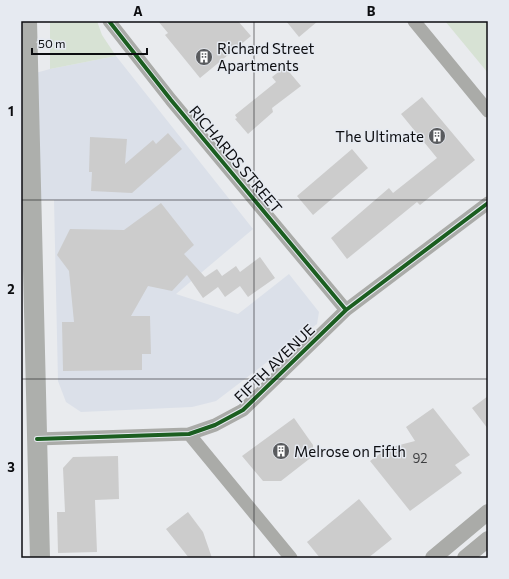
<svg xmlns="http://www.w3.org/2000/svg" width="509" height="579" font-family="Commissioner,sans-serif">
  <style>
    .built { fill: #dbe0e9 }
    .green { fill: #d7e2d4 }
    .building { fill: #ccc }
    .lines { fill: none; stroke-linecap: round; stroke-linejoin: round }
    .minor { stroke: #aaaba8; stroke-width: 13 }
    .tertiary { stroke: #aaaba8; stroke-width: 16 }
    .primary { stroke: #adafac; stroke-width: 20 }
    .cycleway-casing { stroke: #e6eaf1; stroke-width: 6 }
    .cycleway { stroke: #1b5e20; stroke-width: 4 }
    .grid { fill: none; stroke: #0c0d10; stroke-width: 1; stroke-opacity: 0.55 }
    .labels { text-anchor: middle; dominant-baseline: central; stroke-width: 3; stroke-linejoin: round; paint-order: stroke }
    .number-label { font-size: 13px; fill: #3c3d3f }
    .poi-label { font-size: 15px; fill: #0c0d10; stroke: #e6eaf1; text-anchor: start }
    .street-label { font-size: 15px; fill: #0c0d10; stroke: #e6eaf1 }
    .neatline { fill: none; stroke: #0c0d10; stroke-width: 1.5 }
    .grid-label { font-size: 13px; text-anchor: middle; font-weight: bold; fill: #0c0d10 }
  </style>
  <rect width="100%" height="100%" fill="#e9ebee"/>
  <path class="built" d="M116,56L253,229L176,294L238,314L289,274L319,312L317,324L216,401L192,407L81,412L66,402L58,381L54,200H21V77L50,69Z"/>
  <path class="green" d="M50,21H97L102,35L116,56L50,69Z
    M445,21H488V73Z"/>
  <path class="building" d="M158,21H238L251,36L200,78L165,35L168,33Z
    M286,21H318L299,37Z
    M285,67L301,86L272,108L273,112L248,134L235,119L237,118L235,115L276,82L272,77Z
    M422,97L475,160L420,205L417,202L347,259L331,238L389,188L393,193L437,158L401,114Z
    M168,133L182,149L132,193L91,191L92,172H89L90,137L127,139L125,164L153,140L156,144Z
    M352,149L368,168L313,215L297,196Z
    M161,203L194,245L184,254L205,277L217,269L222,276L236,266L240,272L260,257L275,278L248,297L240,286L225,297L218,287L203,298L187,275L172,291L148,286L131,316H150L151,354H142V370L63,371L62,322H74L69,271L57,255L70,229L124,230Z
    M488,396V429L472,408Z
    M433,408L470,455L455,465L462,473L410,511L370,461L388,448L415,441L406,427Z
    M294,418L313,445V456L281,481H263L242,456Z
    M118,456L119,499L95,500L97,552L58,553L57,512H65L63,468L73,457Z
    M359,499L392,539L368,558H320L307,542Z
    M188,512L203,532L212,558H189L166,529Z"/>
  <g class="lines">
    <path class="minor" d="M109,21L171,100L346,310
      M414,21L488,111
      M189,434L291,558
      M37,439L189,434L215,425L243,410L346,310L488,203"/>
    <path class="tertiary" d="M433,558L488,512
      M465,558L488,539"/>
    <path class="primary" d="M27,21L40,558"/>
    <g class="cycleway-casing">
      <path id="cycleway" d="M109,21L171,100L346,310
        M37,439L189,434L215,425L243,410L346,310L488,203"/>
    </g>
    <use href="#cycleway" class="cycleway"/>
  </g>
  <path class="grid" d="M254,21V558M21,200H488M21,379H488"/>
  <defs>
    <g id="building-disc" transform="scale(0.9)"><circle r="9.5" fill="#595b5e" stroke="#e6eaf1"/><path d="M-4-6H4V6H1V3H-1V6H-4ZM-2.5-4.3h1.7v1.8h-1.7ZM.8-4.3h1.7v1.8H.8ZM-2.5-1h1.7V.8h-1.7ZM.8-1h1.7V.8H.8Z" fill="#fff"/></g>
  </defs>
  <g fill-rule="evenodd">
    <use href="#building-disc" x="204" y="57"/>
    <use href="#building-disc" x="437" y="136"/>
    <use href="#building-disc" x="281" y="451"/>
  </g>
  <g class="labels">
    <g class="number-label">
      <text x="420" y="458">92</text>
    </g>
    <g class="poi-label">
      <text x="217" y="48">Richard Street<tspan x="217" dy="17">Apartments</tspan></text>
      <text x="424" y="136" text-anchor="end">The Ultimate</text>
      <text x="294" y="451">Melrose on Fifth</text>
    </g>
    <g class="street-label">
      <text transform="translate(236 159) rotate(50)">RICHARDS STREET</text>
      <text transform="translate(274 363) rotate(-44)">FIFTH AVENUE</text>
    </g>
  </g>
  <rect width="509" height="579" fill="none" stroke="#e6eaf1" stroke-width="44"/>
  <path d="M32 48v6h115v-6" fill="none" stroke="#0c0d10" stroke-width="2"/>
  <text x="38" y="48" font-size="12" fill="#0c0d10" stroke="#e6eaf1" stroke-width="3" paint-order="stroke">50 m</text>
  <rect x="22" y="22" width="465" height="535" class="neatline"/>
  <g class="grid-label">
    <text x="138" y="16">A</text>
    <text x="371" y="16">B</text>
    <text x="11" y="116">1</text>
    <text x="11" y="294">2</text>
    <text x="11" y="472">3</text>
  </g>
</svg>
